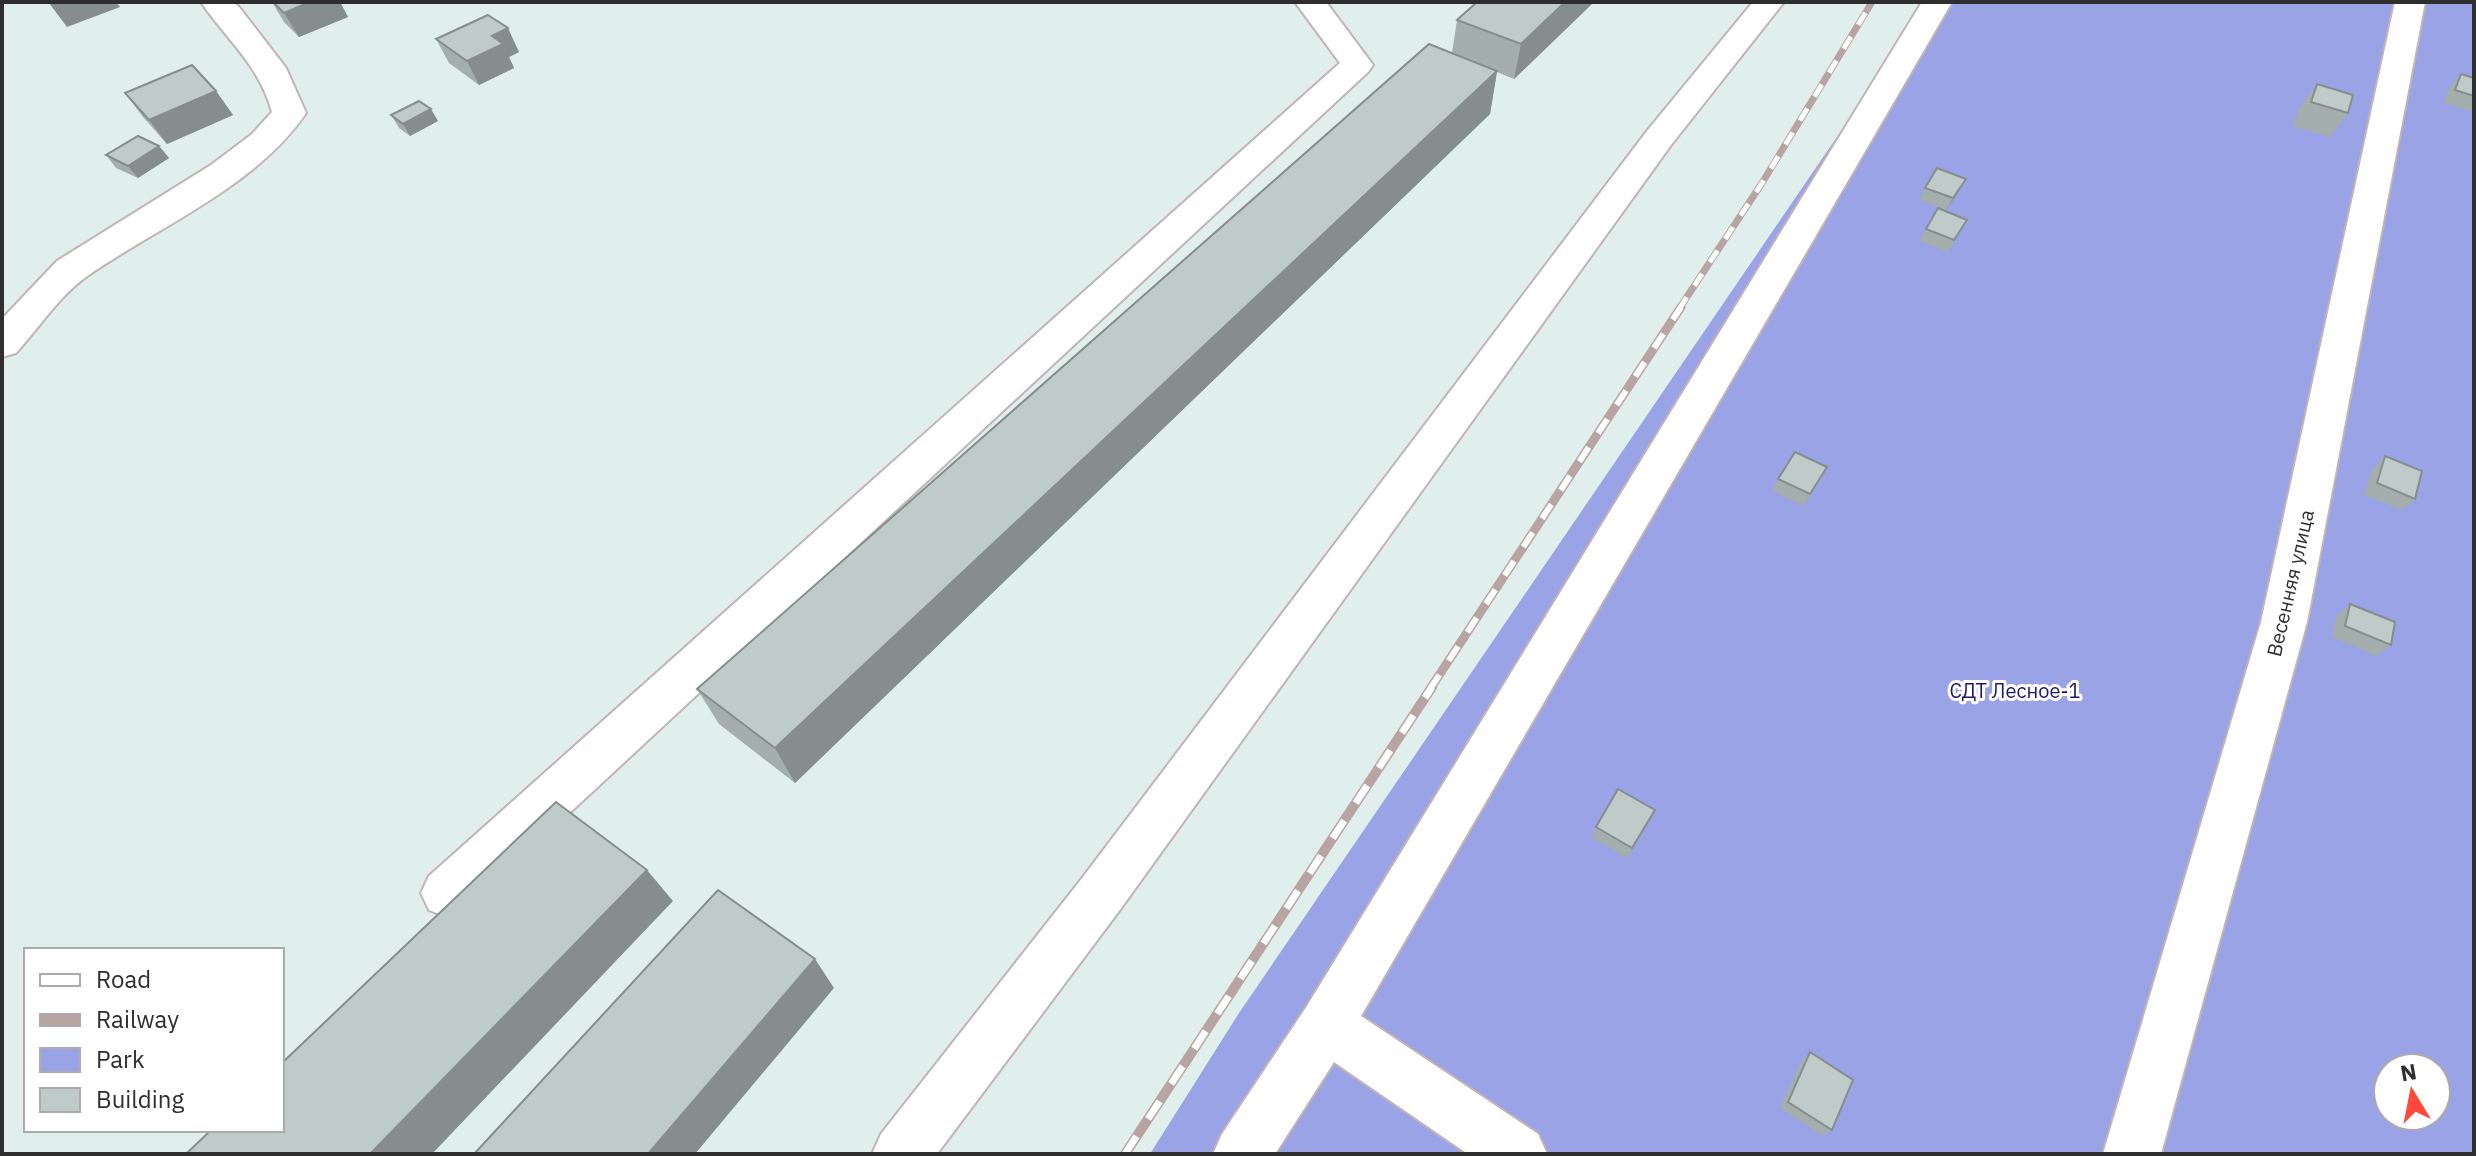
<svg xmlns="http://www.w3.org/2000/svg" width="2476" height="1156" font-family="'IBM Plex Sans',sans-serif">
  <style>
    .green { fill: #9ba3e7; fill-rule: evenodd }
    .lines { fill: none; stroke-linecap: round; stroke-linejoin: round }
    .minor-casing { stroke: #c1b4b4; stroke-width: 4 }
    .minor { fill: #fff; fill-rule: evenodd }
    .rail-far2-casing { stroke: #b8a4a2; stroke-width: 7 }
    .rail-far1-casing { stroke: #b8a4a2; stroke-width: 9 }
    .rail-casing { stroke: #b8a4a2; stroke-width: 10 }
    .rail-far2 { stroke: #fff; stroke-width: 5; stroke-dasharray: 14; stroke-linecap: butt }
    .rail-far1 { stroke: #fff; stroke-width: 6; stroke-dasharray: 17; stroke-linecap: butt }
    .rail { stroke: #fff; stroke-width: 7; stroke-dasharray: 21; stroke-linecap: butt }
    .wall { fill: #a4afad }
    .shaded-wall { fill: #868e8d }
    .building { fill: #bfcbc9; stroke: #868e8d; stroke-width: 2 }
    .labels { text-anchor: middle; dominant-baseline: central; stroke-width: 6; stroke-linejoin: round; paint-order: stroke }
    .street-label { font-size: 20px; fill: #2e2e2e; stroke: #fff }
    .park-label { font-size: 20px; fill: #1c1870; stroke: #fff }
  </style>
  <rect width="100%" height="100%" fill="#e0efec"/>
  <path class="green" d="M1929,2H2474V1154H1150L1239,1013ZM2388,1068H2436V1116H2388Z"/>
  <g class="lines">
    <g class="minor-casing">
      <path id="minor" d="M201,2H233L239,7L286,68L306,113C255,188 158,226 86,277C60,295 38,329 16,353L2,357V319L57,261L211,165L252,134L272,112C259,65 227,40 201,2Z
        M1295,2H1326L1373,65L1368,72L465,910L447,917L429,910L421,893L429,876L1340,63Z
        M1753,2H1784L1671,145L1119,911L937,1154H872L881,1134L1083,877L1647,131Z
        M1922,2H1952L1361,1016L1538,1134L1547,1154H1468L1334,1062L1275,1154H1213L1222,1134L1307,1006Z
        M2395,2H2425L2307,622L2161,1154H2103L2261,622Z"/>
    </g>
    <use href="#minor" class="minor"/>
    <g class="rail-far2-casing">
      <path id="rail-far2" d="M1679,309L1762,183L1872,2"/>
    </g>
    <g class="rail-far1-casing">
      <path id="rail-far1" d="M1430,689L1681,307"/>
    </g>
    <g class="rail-casing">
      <path id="rail" d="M1125,1154L1432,687"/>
    </g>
    <use href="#rail-far2" class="rail-far2"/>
    <use href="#rail-far1" class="rail-far1"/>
    <use href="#rail" class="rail"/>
  </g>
  <path class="wall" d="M272,2H340L348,17L299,37L284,22Z
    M1477,2H1594L1514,79L1497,72L1490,114L795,783L719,724L697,689L1452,53L1457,20Z
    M436,39L519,52L509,57L514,68L479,85L449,63Z
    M2461,74L2474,78V112L2444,103L2450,86Z
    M2317,84L2348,113L2330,137L2293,126L2299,109Z
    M216,91L233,115L167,144L143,117L125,93Z
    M391,115L438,121L410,136L399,128Z
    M159,146L169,158L138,178L116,168L106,155Z
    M1966,179L1946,210L1919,200L1925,188Z
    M1967,220L1948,252L1920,241L1926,229Z
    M2385,456L2415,499L2402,510L2364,495L2373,468Z
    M1821,478L1804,506L1772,491L1778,479Z
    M2350,604L2391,645L2377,656L2332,637L2337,615Z
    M1655,810L1627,858L1591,837L1596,827Z
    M1810,1052L1832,1130L1823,1136L1780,1108L1802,1060Z"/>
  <path class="shaded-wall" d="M52,2H116L120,7L67,27L49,3Z
    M310,2H340L348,17L299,37L284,13Z
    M1565,2H1594L1514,79L1521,44Z
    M508,28L519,52L509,57L514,68L479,85L467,61L492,36Z
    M1497,71L1490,114L795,783L775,748Z
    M216,91L233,115L167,144L149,120Z
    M431,109L438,121L410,136L403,124Z
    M159,146L169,158L138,178L128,166Z
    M1966,179L1959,191L1946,210L1953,198Z
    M647,870L673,901L432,1154H370Z
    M815,959L834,988L695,1154H648Z"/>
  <path class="building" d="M273,2H310L284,13Z
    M1477,2H1565L1521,44L1457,20Z
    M488,15L508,28L492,36L503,44L467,61L436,39Z
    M1429,44L1497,71L775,748L697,689Z
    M192,65L216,91L149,120L125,93Z
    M2461,74L2474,78V96L2455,90Z
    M2317,84L2353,95L2348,113L2311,102Z
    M419,101L431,109L403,124L391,115Z
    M138,136L159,146L128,166L106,155Z
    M1937,168L1966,179L1953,198L1925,188Z
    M1938,208L1967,220L1954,240L1926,229Z
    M1795,452L1827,467L1810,494L1778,479Z
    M2385,456L2422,471L2415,499L2377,483Z
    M2350,604L2395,622L2391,645L2345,626Z
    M1618,789L1655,810L1632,848L1596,827Z
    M556,802L647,870L370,1154H186L211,1130H282V1063Z
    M718,890L815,959L648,1154H474Z
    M1810,1052L1853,1080L1832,1130L1788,1102Z"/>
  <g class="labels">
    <g class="street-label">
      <text transform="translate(2290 583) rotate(-77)">Весенняя улица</text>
    </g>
    <g class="park-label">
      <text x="2015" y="690">СДТ Лесное-1</text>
    </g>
  </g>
  <rect width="2476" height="1156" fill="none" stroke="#2e2e2e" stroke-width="8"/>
  <rect x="24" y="948" width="260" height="184" fill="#ffffff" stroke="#ababab" stroke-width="2"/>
  <rect x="40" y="974" width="40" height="12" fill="#ffffff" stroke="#ababab" stroke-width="2"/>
  <text x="96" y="988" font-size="24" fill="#2e2e2e">Road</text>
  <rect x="40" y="1014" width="40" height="12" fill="#b8a4a2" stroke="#ababab" stroke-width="2"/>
  <text x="96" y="1028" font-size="24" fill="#2e2e2e">Railway</text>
  <rect x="40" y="1048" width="40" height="24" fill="#9ba3e7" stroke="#ababab" stroke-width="2"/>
  <text x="96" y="1068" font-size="24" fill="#2e2e2e">Park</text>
  <rect x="40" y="1088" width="40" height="24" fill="#bfcbc9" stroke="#ababab" stroke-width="2"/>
  <text x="96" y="1108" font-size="24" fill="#2e2e2e">Building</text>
  <g transform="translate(2412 1092) rotate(350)"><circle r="38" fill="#ffffff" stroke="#ababab" stroke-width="2"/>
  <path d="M0-6L14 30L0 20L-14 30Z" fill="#ff493d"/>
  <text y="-12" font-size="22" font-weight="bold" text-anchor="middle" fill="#2e2e2e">N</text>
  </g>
</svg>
